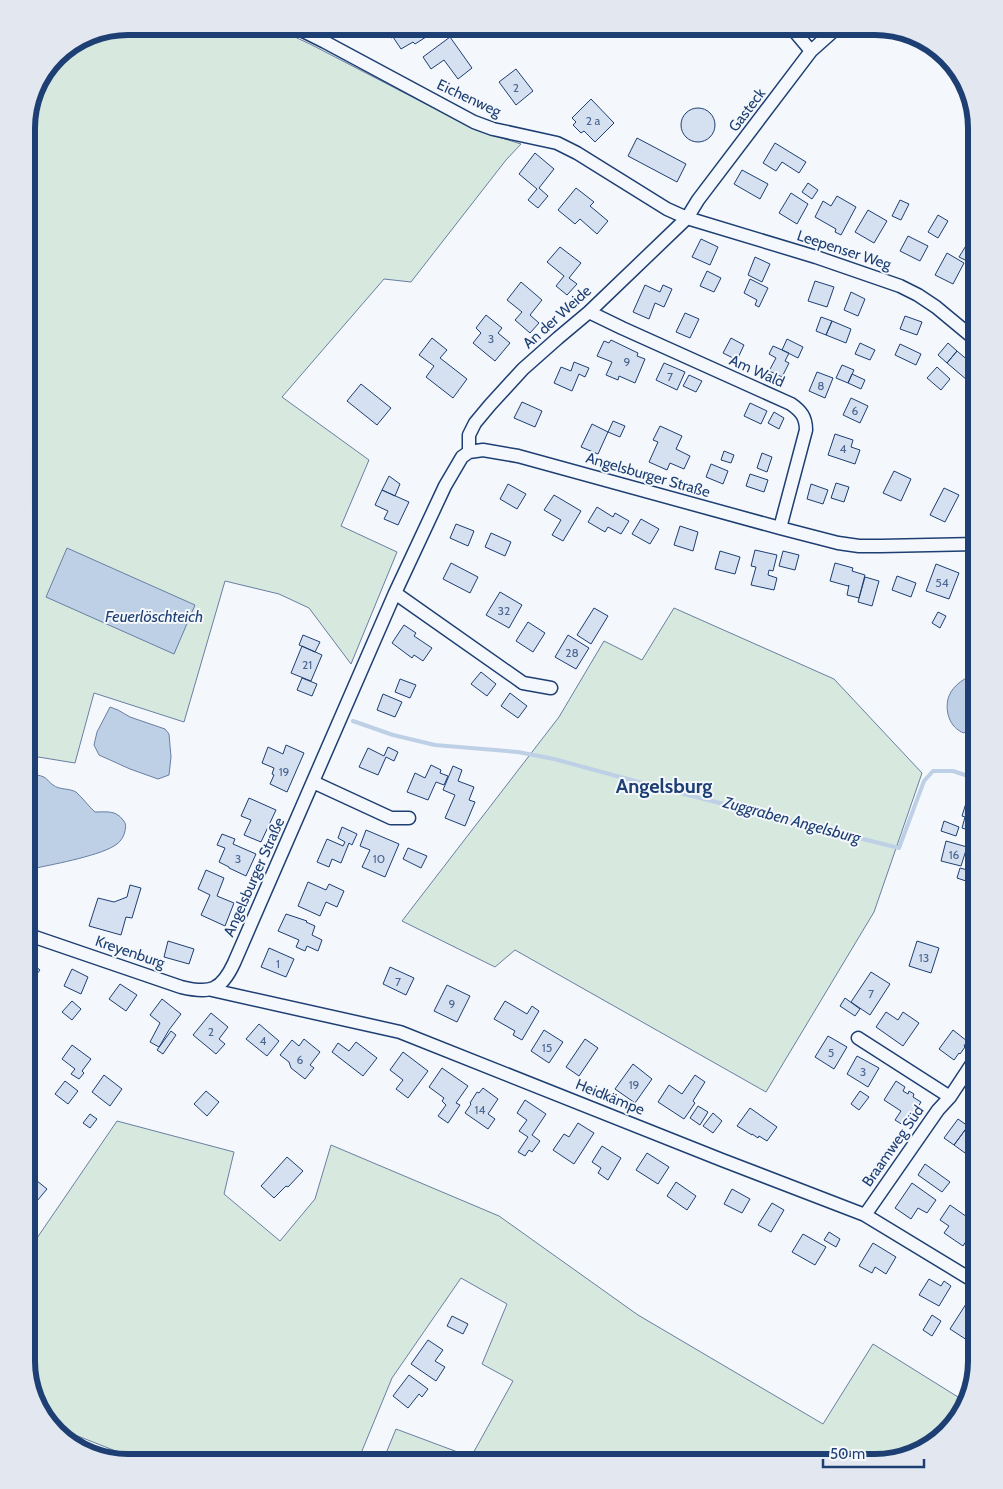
<svg xmlns="http://www.w3.org/2000/svg" width="1003" height="1489" font-family="Cabin,sans-serif">
  <style>
    .green { fill: #d7e8df; stroke: #687fa3 }
    .water { fill: #bed0e5; stroke: #687fa3 }
    .lines { fill: none; stroke-linecap: round; stroke-linejoin: round }
    .stream { stroke: #bed0e5; stroke-width: 4 }
    .building { fill: #d5e0f0; stroke: #1d3f73 }
    .street-casing { stroke: #1d3f73; stroke-width: 15 }
    .street { stroke: #f4f7fb; stroke-width: 12 }
    .labels { text-anchor: middle; dominant-baseline: central; stroke-width: 4; stroke-linejoin: round; paint-order: stroke }
    .number-label { font-size: 12px; fill: #4b6792 }
    .street-label { font-size: 15px; fill: #1d3f73; stroke: #f4f7fb }
    .water-label { font-size: 16px; font-style: italic; fill: #1d3f73; stroke: #f4f7fb }
    .district-label { font-size: 20px; font-weight: bold; fill: #1d3f73; stroke: #f4f7fb }
    .rim { fill: none; stroke: #1d3f73; stroke-width: 6 }
  </style>
  <rect width="100%" height="100%" fill="#f4f7fb"/>
  <path class="green" d="M128,26H271L310,44L476,130L521,144L506,160L411,282L384,279L282,397L369,460L341,526L397,552L351,664L309,608L279,594L225,581L184,722L94,693L75,763L26,755V122L34,89L56,56L90,34Z
    M674,608L834,679L922,773L874,912L766,1092L515,950L495,967L402,921L559,717L604,641L642,660Z
    M117,1121L234,1152L224,1194L280,1241L315,1199L331,1145L499,1216L638,1315L823,1424L873,1344L966,1402L963,1412L925,1449L875,1463H382L396,1429L471,1457L513,1381L482,1364L507,1304L461,1278L392,1378L357,1463H146L55,1427L40,1411L26,1361V1234L37,1238Z"/>
  <path class="water" d="M67,548L195,605L174,654L46,597Z
    M977,673V693L974,704L969,728L964,733C949,728 944,709 949,696C953,685 966,677 977,673Z
    M110,707L118,710L130,717L165,729L169,734L171,757L169,775L158,779L130,769L99,755L94,745L97,732Z
    M37,775C48,777 46,780 53,785C59,790 69,788 76,792C83,798 88,806 95,812C106,812 116,810 123,820C126,823 126,827 125,831C124,836 121,841 117,844C103,855 55,864 36,868L29,865L26,858L29,803L28,782L31,777Z"/>
  <g class="lines">
    <path class="stream" d="M353,721L393,735L435,745L518,752L554,759L672,791L899,848L924,781L933,771H953L977,779"/>
  </g>
  <path class="building" d="M356,26H377L364,37Z
    M403,26H419L426,37L415,44L413,42L401,49L393,37L391,38L387,32L394,27L398,33L405,29Z
    M450,37L472,68L458,79L444,60L431,69L423,57Z
    M516,69L533,91L516,105L499,82Z
    M591,99L614,123L595,142L584,131L581,133L573,125L576,122L572,118Z
    M681 125a17 17 0 1 1 34 0a17 17 0 1 1-34 0Z
    M637,138L686,164L677,182L628,156Z
    M775,143L806,162L799,173L782,162L776,171L763,163Z
    M535,153L554,169L539,188L548,196L538,208L528,200L537,189L519,174Z
    M742,170L768,184L760,199L734,184Z
    M808,183L818,190L812,199L802,192Z
    M576,188L594,202L590,206L608,221L597,234L580,219L575,224L558,210Z
    M791,193L808,204L797,224L779,213Z
    M837,196L856,207L841,235L835,232L836,229L815,217L823,201L831,206Z
    M900,200L909,204L901,220L892,216Z
    M868,210L887,221L874,243L855,232Z
    M938,215L948,221L938,238L928,232Z
    M908,236L928,246L920,261L900,251Z
    M701,239L718,247L710,265L692,257Z
    M967,244L977,250V261L975,265L959,257Z
    M560,247L581,263L569,278L577,284L567,295L556,286L564,276L547,262Z
    M947,253L964,263L953,284L935,275Z
    M755,257L770,264L762,282L748,275Z
    M707,271L721,278L714,292L700,286Z
    M750,279L768,288L759,307L755,305L757,300L744,293Z
    M815,281L834,287L827,307L808,301Z
    M521,282L542,300L530,315L539,323L530,333L515,320L522,312L507,300Z
    M645,285L660,292L663,285L672,289L664,307L655,303L649,319L633,312Z
    M851,292L865,299L858,316L844,310Z
    M685,313L699,319L690,338L676,332Z
    M486,315L502,328L498,333L510,343L495,361L473,343L481,333L476,328Z
    M905,316L922,322L917,335L900,329Z
    M821,317L832,321L826,335L816,331Z
    M832,321L851,329L846,343L826,335Z
    M432,338L447,350L440,358L467,379L453,398L426,377L434,366L419,355Z
    M731,338L744,345L737,360L723,353Z
    M787,339L803,347L798,358L782,350Z
    M611,340L638,353L637,356L645,359L635,383L619,376L618,380L606,375L612,362L597,356L604,341L609,343Z
    M860,343L875,350L870,360L855,354Z
    M948,343L957,351L947,363L938,355Z
    M900,344L921,354L916,365L895,355Z
    M773,346L789,353L785,361L789,363L782,377L769,371L776,358L769,354Z
    M957,351L977,368L967,380L947,363Z
    M574,362L589,368L585,377L579,374L572,391L554,383L561,367L571,371Z
    M664,363L685,372L677,390L656,380Z
    M842,365L854,370L848,383L836,378Z
    M937,367L950,379L941,390L927,378Z
    M817,372L833,378L825,398L809,391Z
    M852,374L865,380L861,389L848,383Z
    M689,375L702,381L696,392L683,386Z
    M361,384L391,408L377,425L347,401Z
    M851,398L868,406L860,423L843,415Z
    M522,402L542,411L535,427L514,418Z
    M750,403L767,411L761,424L744,416Z
    M774,412L784,418L779,429L768,423Z
    M613,421L625,426L620,437L608,432Z
    M592,424L608,432L598,454L581,447Z
    M660,426L682,436L676,449L690,456L684,469L670,463L667,470L649,462L658,442L653,440Z
    M835,434L853,440L851,447L860,450L855,464L828,455Z
    M724,451L734,455L731,463L721,460Z
    M762,453L772,457L767,472L757,468Z
    M711,464L728,471L723,484L706,477Z
    M894,471L911,479L901,501L883,493Z
    M750,474L768,480L764,492L746,486Z
    M389,476L400,484L395,496L382,490Z
    M836,483L849,487L844,502L831,498Z
    M508,484L526,494L517,509L500,499Z
    M811,484L828,490L823,504L807,499Z
    M944,488L959,495L945,522L930,515Z
    M382,490L409,502L398,525L384,519L388,511L375,505Z
    M554,495L581,511L563,541L552,535L561,520L544,510Z
    M597,507L613,517L615,513L629,521L621,534L608,527L605,532L588,522Z
    M641,519L659,529L650,544L632,534Z
    M456,524L474,531L468,546L450,538Z
    M680,526L698,532L693,551L674,545Z
    M491,533L511,542L505,556L485,547Z
    M755,550L777,555L773,571L769,570L768,575L777,578L774,590L751,585L756,567L751,566Z
    M720,551L740,557L735,574L715,569Z
    M783,551L799,555L795,570L779,566Z
    M451,563L478,577L470,593L443,579Z
    M835,563L853,568L852,571L865,575L859,598L847,595L849,585L848,586L830,581Z
    M936,564L959,573L949,599L926,591Z
    M897,576L916,583L911,597L892,590Z
    M865,577L879,581L872,606L858,602Z
    M500,592L522,605L509,628L486,615Z
    M594,608L608,616L591,644L577,635Z
    M938,612L946,616L940,628L932,623Z
    M528,622L545,633L533,652L516,641Z
    M404,625L416,633L414,636L432,648L423,661L414,655L412,658L392,643Z
    M303,635L320,642L315,652L299,645Z
    M568,635L589,648L576,669L555,657Z
    M302,646L322,655L311,681L291,673Z
    M481,672L496,684L487,696L471,684Z
    M302,678L317,684L312,696L297,690Z
    M400,679L416,685L410,698L395,692Z
    M510,693L527,706L518,718L501,706Z
    M383,694L402,702L395,717L377,710Z
    M286,745L304,753L287,792L270,784L274,775L272,774L274,768L262,763L268,747L283,754Z
    M388,747L398,752L394,761L386,757L378,775L359,767L368,748L384,756Z
    M431,765L441,770L440,773L448,776L444,785L436,782L428,800L407,792L415,773L425,778Z
    M453,766L462,770L458,781L474,787L469,800L475,802L465,826L445,818L455,795L443,790Z
    M249,798L276,810L261,842L244,835L251,820L241,816Z
    M966,803L977,807V833L962,828L965,817L962,816Z
    M944,821L959,827L956,836L941,831Z
    M342,827L357,834L352,845L349,843L341,863L332,859L329,867L317,862L327,839L343,846L345,842L338,838Z
    M366,830L399,844L385,877L362,867L370,850L360,846Z
    M222,834L235,839L233,844L256,854L246,876L229,868V867L219,862L225,848L217,845Z
    M946,841L967,847L961,866L941,861Z
    M408,848L427,856L421,868L403,859Z
    M960,868L975,872L972,883L957,878Z
    M206,870L224,878L217,896L234,903L225,926L201,915L210,895L198,889Z
    M308,882L326,890L329,884L344,891L337,907L326,902L320,916L298,906Z
    M130,885L141,888L132,918L126,917L121,935L89,926L98,898L114,902L127,897Z
    M286,914L307,921L306,922L315,926L312,935L322,940L318,951L307,946L305,951L296,947L299,940L278,931Z
    M168,941L194,949L189,964L164,957Z
    M917,941L939,948L931,973L909,966Z
    M269,948L294,959L286,977L261,967Z
    M31,963L40,970L32,980L26,976V969Z
    M390,967L414,978L406,995L383,984Z
    M72,969L88,977L81,994L64,986Z
    M871,972L890,984L870,1015L851,1002Z
    M977,976V995L970,990L975,982L973,981Z
    M120,984L137,995L126,1011L109,999Z
    M447,985L470,996L457,1022L434,1011Z
    M845,998L860,1009L855,1016L840,1006Z
    M162,999L181,1014L169,1030L159,1047L150,1042L160,1023L150,1015Z
    M72,1001L81,1009L72,1020L62,1012Z
    M505,1001L527,1014L532,1006L539,1011L522,1040L513,1035L515,1031L494,1019Z
    M886,1012L898,1020L903,1012L919,1023L903,1046L876,1027Z
    M211,1013L228,1027L219,1039L225,1044L216,1054L193,1035Z
    M259,1024L279,1041L267,1056L246,1039Z
    M544,1030L563,1042L549,1063L531,1051Z
    M953,1030L967,1041L964,1046L965,1047L960,1054L959,1053L954,1060L939,1049Z
    M171,1031L176,1035L163,1054L157,1050Z
    M828,1036L847,1047L834,1069L815,1057Z
    M304,1039L320,1052L310,1065L314,1068L305,1079L291,1068L289,1062L280,1055L292,1040L299,1046Z
    M585,1039L598,1048L579,1076L566,1067Z
    M356,1042L377,1058L363,1076L332,1052L338,1043L349,1051Z
    M72,1045L91,1059L82,1071L84,1073L79,1079L71,1074L75,1069L62,1059Z
    M403,1052L428,1071L408,1098L396,1089L403,1080L390,1070Z
    M857,1056L879,1068L868,1087L847,1074Z
    M633,1064L652,1079L635,1103L615,1089Z
    M442,1068L468,1086L456,1103L460,1105L448,1123L438,1116L446,1105L442,1101L444,1098L429,1087Z
    M104,1075L122,1089L110,1106L92,1092Z
    M695,1075L705,1082L693,1101L695,1103L684,1119L658,1102L669,1085L682,1094Z
    M65,1081L78,1091L68,1104L55,1094Z
    M896,1081L905,1087L903,1091L908,1094L909,1091L914,1094L913,1097L921,1102L906,1127L895,1120L901,1111L884,1100Z
    M483,1088L498,1099L488,1114L495,1119L488,1129L465,1113L471,1104L470,1103L477,1092L479,1093Z
    M206,1091L219,1102L207,1116L194,1104Z
    M860,1091L869,1097L859,1110L851,1104Z
    M525,1100L546,1114L532,1135L540,1141L532,1152L529,1150L525,1156L518,1152L528,1137L519,1131L527,1120L517,1113Z
    M698,1106L708,1112L700,1125L690,1118Z
    M750,1108L777,1127L767,1141L759,1136L758,1138L752,1134V1135L737,1126Z
    M713,1113L722,1121L713,1133L703,1126Z
    M90,1114L97,1119L90,1128L83,1123Z
    M958,1119L968,1126L954,1145L944,1138Z
    M578,1123L594,1133L574,1164L553,1150L564,1134L569,1137Z
    M968,1126L977,1132V1136L965,1153L954,1145Z
    M602,1146L621,1158L608,1180L598,1173L601,1168L592,1162Z
    M647,1153L669,1167L658,1184L636,1170Z
    M287,1157L303,1171L288,1187L286,1186L274,1198L261,1186Z
    M925,1164L950,1182L942,1192L918,1175Z
    M26,1172L47,1189L37,1201L26,1191Z
    M676,1182L696,1196L687,1210L667,1196Z
    M912,1183L936,1200L927,1213L918,1208L911,1219L895,1208Z
    M732,1189L750,1199L742,1213L724,1204Z
    M772,1203L784,1210L771,1232L758,1225Z
    M950,1205L977,1224L963,1246L944,1233L949,1226L940,1220Z
    M829,1232L840,1239L836,1247L824,1240Z
    M803,1234L826,1247L815,1265L792,1252Z
    M873,1243L896,1257L886,1274L875,1267L872,1273L859,1266Z
    M929,1279L941,1286L944,1281L951,1286L939,1306L919,1295Z
    M966,1304L977,1311V1331L970,1342L950,1329Z
    M932,1315L941,1321L932,1336L923,1330Z
    M452,1316L468,1324L463,1334L447,1326Z
    M428,1340L443,1350L435,1361L445,1367L436,1381L411,1364Z
    M409,1375L428,1389L422,1397L419,1394L408,1408L393,1396Z"/>
  <g class="lines">
    <g class="street-casing">
      <path id="street" d="M293,26L325,42L474,122L493,129L557,143L577,153L667,209L687,218L816,257L900,286L918,295L936,307L977,341
        M790,26L811,51
        M589,312L622,328L791,404C801,411 806,417 806,430L780,528
        M469,452V435L475,423L490,405L523,369L558,338L589,312L687,218L698,200L811,51L839,26
        M395,593L523,683L551,688
        M313,782L391,818H409
        M26,934L181,987C210,994 221,991 234,963L395,593L445,486L462,457L469,452L483,450L518,456L780,528L838,543L859,546H881L977,544
        M212,990L400,1032L722,1160L865,1215L977,1283
        M858,1038L950,1097
        M865,1215L938,1110L950,1097L977,1056"/>
    </g>
    <use href="#street" class="street"/>
  </g>
  <g class="labels">
    <g class="number-label">
      <text x="516" y="87">2</text>
      <text x="593" y="120">2 a</text>
      <text x="491" y="338">3</text>
      <text x="627" y="361">9</text>
      <text x="670" y="376">7</text>
      <text x="821" y="385">8</text>
      <text x="855" y="410">6</text>
      <text x="843" y="448">4</text>
      <text x="942" y="582">54</text>
      <text x="504" y="610">32</text>
      <text x="572" y="652">28</text>
      <text x="307" y="664">21</text>
      <text x="284" y="771">19</text>
      <text x="954" y="854">16</text>
      <text x="238" y="858">3</text>
      <text x="379" y="858">10</text>
      <text x="924" y="957">13</text>
      <text x="278" y="963">1</text>
      <text x="398" y="981">7</text>
      <text x="871" y="993">7</text>
      <text x="452" y="1003">9</text>
      <text x="211" y="1031">2</text>
      <text x="263" y="1040">4</text>
      <text x="547" y="1047">15</text>
      <text x="831" y="1052">5</text>
      <text x="300" y="1059">6</text>
      <text x="863" y="1071">3</text>
      <text x="634" y="1084">19</text>
      <text x="480" y="1109">14</text>
    </g>
    <g class="street-label">
      <text transform="translate(469 98) rotate(25)">Eichenweg</text>
      <text transform="translate(747 110) rotate(-53)">Gasteck</text>
      <text transform="translate(844 250) rotate(18)">Leepenser Weg</text>
      <text transform="translate(557 317) rotate(-42)">An der Weide</text>
      <text transform="translate(757 371) rotate(24)">Am Wald</text>
      <text transform="translate(648 475) rotate(16)">Angelsburger Straße</text>
      <text transform="translate(254 877) rotate(-66)">Angelsburger Straße</text>
      <text transform="translate(130 952) rotate(19)">Kreyenburg</text>
      <text transform="translate(610 1097) rotate(22)">Heidkämpe</text>
      <text transform="translate(893 1146) rotate(-55)">Braamweg Süd</text>
    </g>
    <g class="water-label">
      <text x="154" y="616">Feuerlöschteich</text>
      <text transform="translate(792 820) rotate(15)">Zuggraben Angelsburg</text>
    </g>
    <g class="district-label">
      <text x="664" y="786">Angelsburg</text>
    </g>
  </g>
  <path d="M0 0H1003V1489H0ZM128 35H875A93 93 0 0 1 968 128V1361A93 93 0 0 1 875 1454H128A93 93 0 0 1 35 1361V128A93 93 0 0 1 128 35Z" fill="#e3e8f0" fill-rule="evenodd"/>
  <path class="rim" d="M128 35H875A93 93 0 0 1 968 128V1361A93 93 0 0 1 875 1454H128A93 93 0 0 1 35 1361V128A93 93 0 0 1 128 35Z"/>
  <path d="M823 1459v8h101v-8" fill="none" stroke="#1d3f73" stroke-width="2.5"/>
  <text x="830" y="1459" font-size="15" fill="#1d3f73" stroke="#f4f7fb" stroke-width="4" paint-order="stroke">50 m</text>
</svg>
